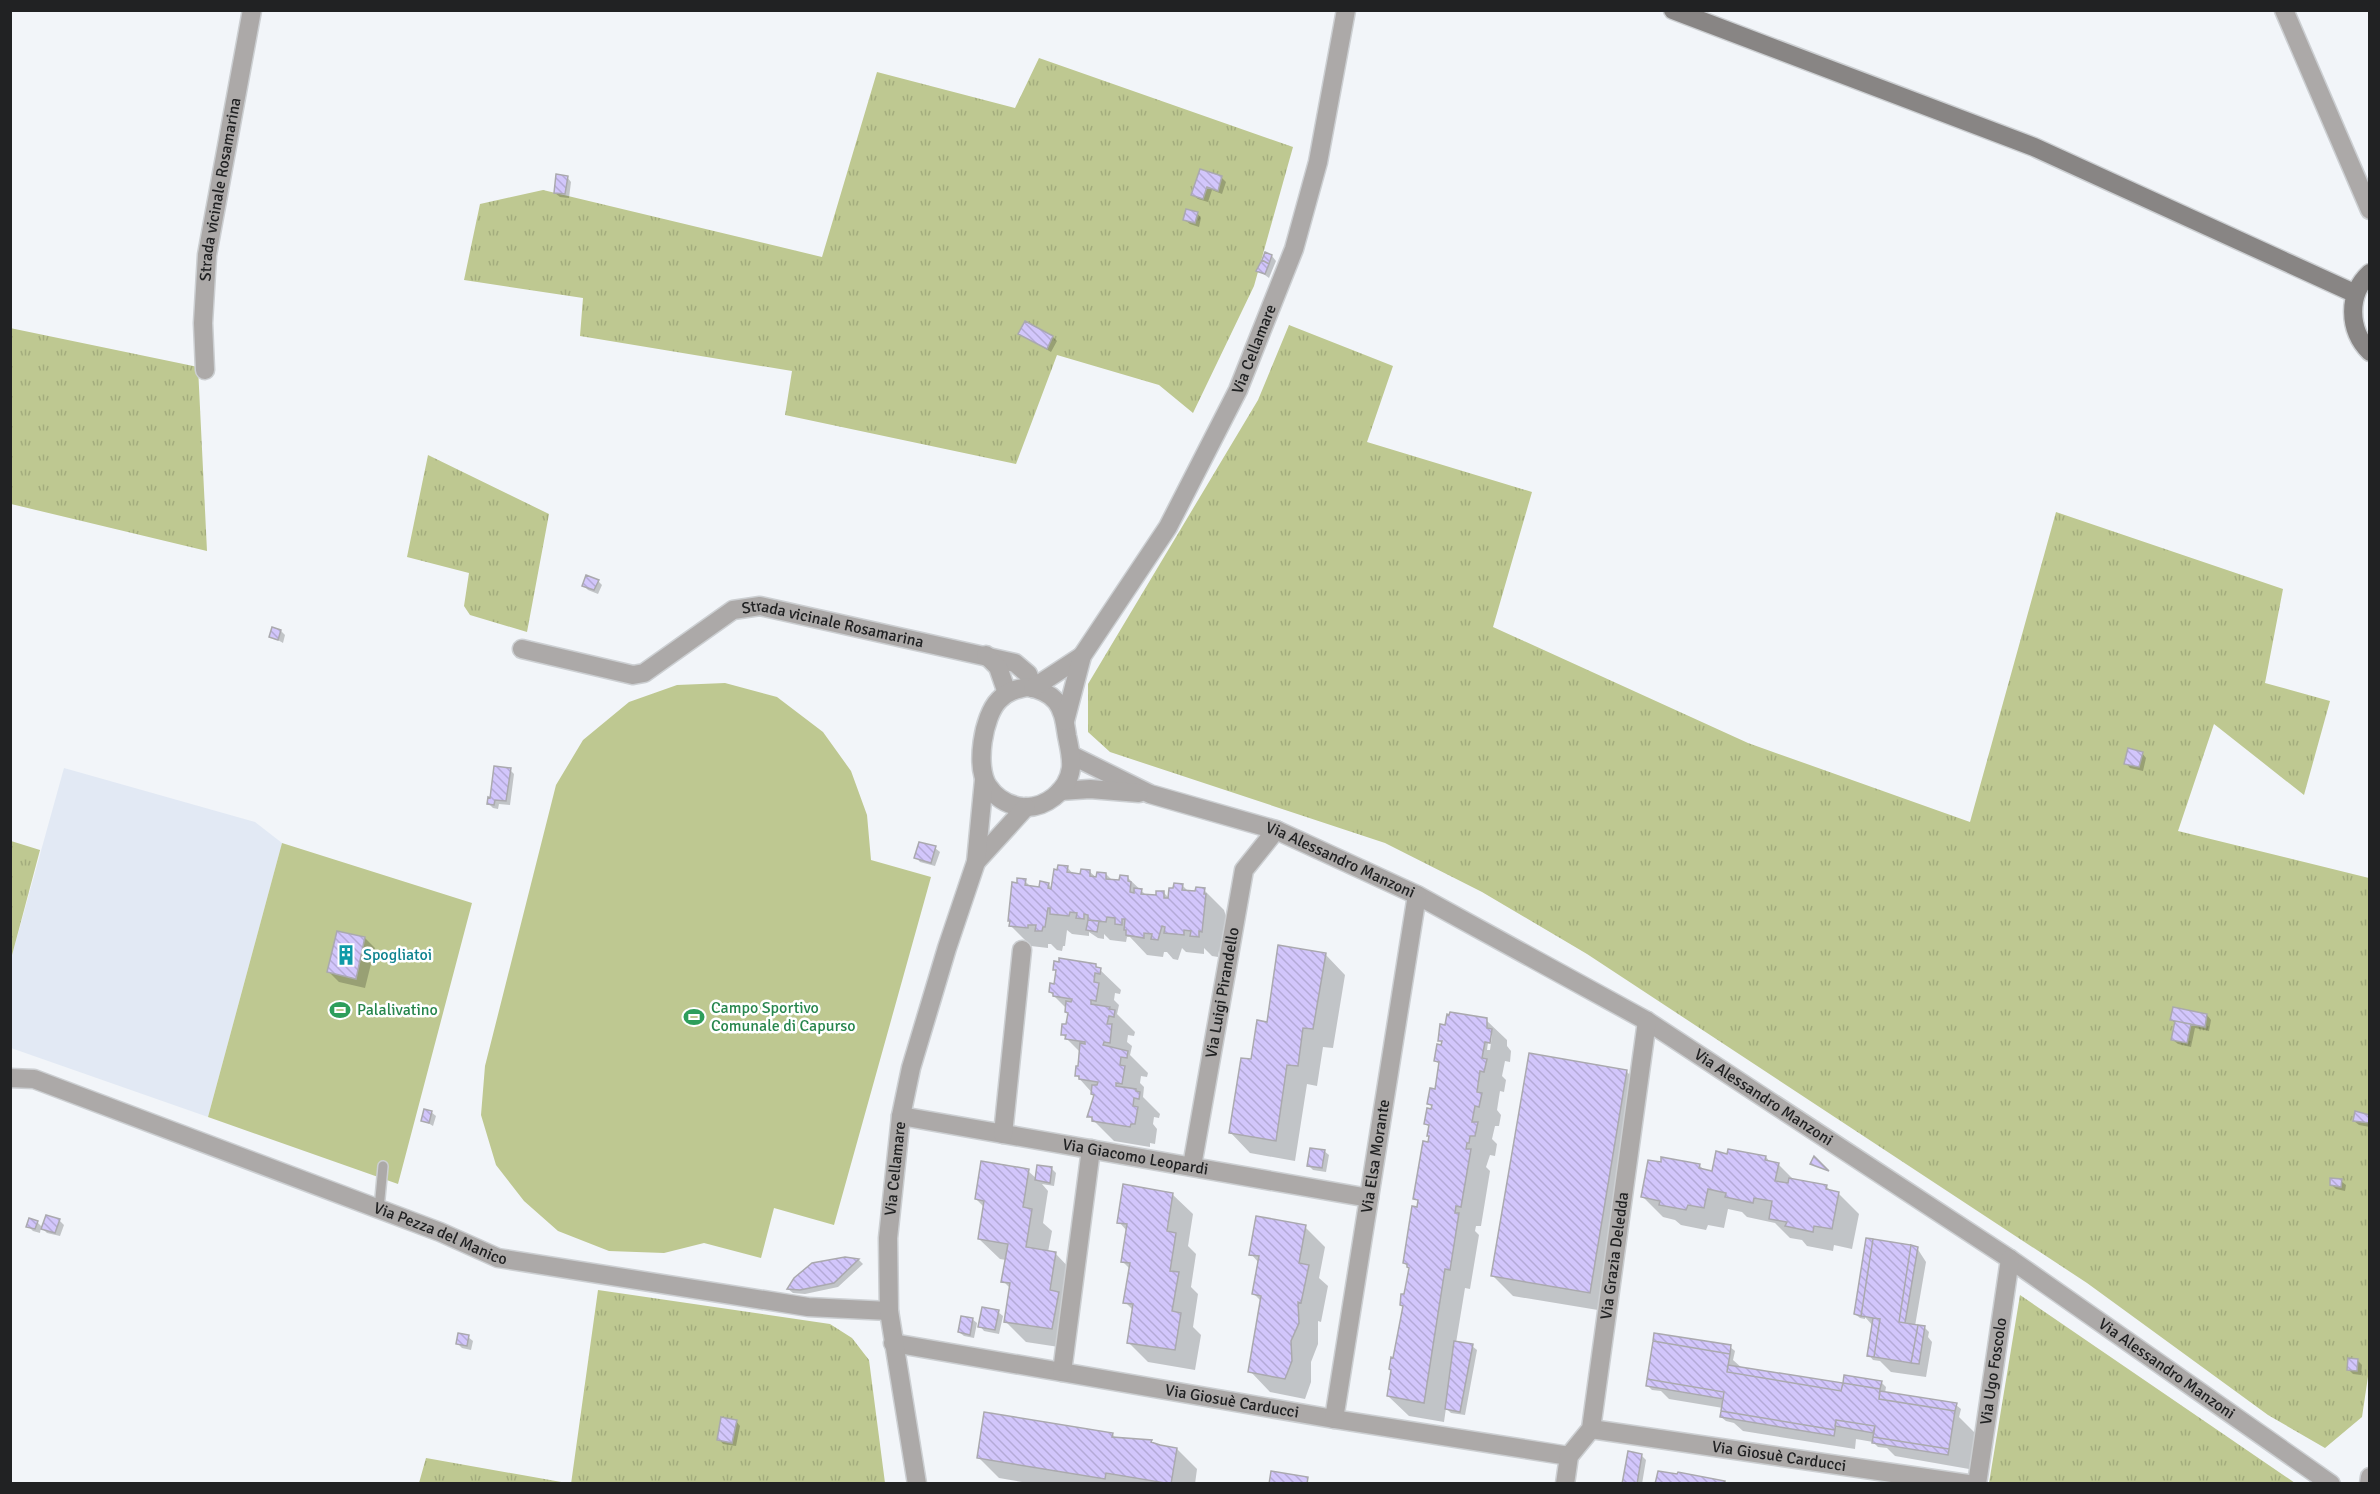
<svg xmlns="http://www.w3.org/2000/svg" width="2380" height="1494" font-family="Signika,sans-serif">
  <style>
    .built { fill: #e2e9f4 }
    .grass { fill: url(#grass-tufts) }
    .park { fill: #bec891 }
    .shadow { fill: #0003; fill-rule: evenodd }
    .building { fill: url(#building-back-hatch); stroke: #aaa9ae; stroke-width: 1.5 }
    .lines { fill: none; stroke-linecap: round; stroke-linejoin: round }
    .service-casing { stroke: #cccfd2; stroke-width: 12 }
    .minor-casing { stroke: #cccfd2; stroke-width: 21 }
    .tertiary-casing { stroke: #cccfd2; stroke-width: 21 }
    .secondary-casing { stroke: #cccfd2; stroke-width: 21 }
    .service { stroke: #aca9a8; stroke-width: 9 }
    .minor { stroke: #aca9a8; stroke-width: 18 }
    .tertiary { stroke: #aca9a8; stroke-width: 18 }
    .secondary { stroke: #888584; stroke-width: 18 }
    .labels { text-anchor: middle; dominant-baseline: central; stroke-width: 5; stroke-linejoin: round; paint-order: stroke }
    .street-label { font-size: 16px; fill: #212223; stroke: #fff }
    .culture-label { font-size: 16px; fill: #0d838f; stroke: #fff; text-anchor: start }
    .leisure-label { font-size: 16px; fill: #27864d; stroke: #fff; text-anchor: start }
  </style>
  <defs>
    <pattern id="grass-tufts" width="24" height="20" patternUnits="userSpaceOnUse" patternTransform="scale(1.5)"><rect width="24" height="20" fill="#bec891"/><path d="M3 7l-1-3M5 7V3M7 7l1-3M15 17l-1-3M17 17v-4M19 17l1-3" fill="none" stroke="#a3ac7d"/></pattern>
    <pattern id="building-back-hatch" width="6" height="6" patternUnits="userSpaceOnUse" patternTransform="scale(1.5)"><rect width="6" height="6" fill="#d2c6fb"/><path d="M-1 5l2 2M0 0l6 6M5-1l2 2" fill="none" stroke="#b4aad7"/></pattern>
  </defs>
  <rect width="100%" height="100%" fill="#f2f5f9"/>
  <path class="built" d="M64,768L255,822L282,843L208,1117L11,1048V959Z"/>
  <path class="grass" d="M1039,58L1293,147L1254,286L1193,413L1159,385L1057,355L1016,464L785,415L792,371L580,336L583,298L464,280L480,204L543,190L822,257L877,72L1015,108Z
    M1289,325L1393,366L1367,442L1532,492L1493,627L1748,743L1970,822L2056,512L2283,589L2265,683L2330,701L2304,795L2214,724L2178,831L2369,878L2370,1363L2362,1417L2325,1448L2268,1415L2087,1283L1587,954L1482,892L1385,843L1110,752L1088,732V684L1258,400Z
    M10,328L198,367L207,551L11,504Z
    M428,455L549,514L527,632L470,615L464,606L469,573L407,557Z
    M11,841L40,850L11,959L10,841Z
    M598,1290L830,1324L852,1338L869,1360L885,1483L571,1484Z
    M2020,1295L2295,1483H1989Z
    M426,1458L567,1483H419Z"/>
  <path class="park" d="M725,683L777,697L823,732L851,771L867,815L871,860L931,877L834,1225L774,1208L761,1258L704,1243L664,1253L609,1251L558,1231L524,1201L496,1165L481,1115L485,1066L556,785L583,740L629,702L677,685Z
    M282,843L472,903L398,1184L208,1117Z"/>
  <path class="shadow" d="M567,177L571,182L569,198L560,197L555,193Z
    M1221,177L1226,182L1222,194L1212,190L1208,202L1198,199L1193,195Z
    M1197,213L1201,218L1199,227L1190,224L1185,220Z
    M1272,256L1276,261L1269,278L1258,270Z
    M1020,334L1053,337L1057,341L1051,352Z
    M598,581L602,585L598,594L588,590L584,586Z
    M281,631L285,635L283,643L271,636Z
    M2142,753L2146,758L2143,771L2130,768L2126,763Z
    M510,770L514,774L510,805L499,804L498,809L493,808L488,803Z
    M935,848L940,852L935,866L920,862L916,857Z
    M1067,867L1074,875H1082L1090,872L1098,879L1106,874L1113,881L1121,882L1128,878L1147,896L1157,897L1164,893L1169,898L1182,885L1189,892L1204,890L1224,910L1226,916L1222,951H1219L1218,957L1212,956L1204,948V954L1186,952L1182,948L1178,960L1173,959L1167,952H1164L1163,957L1147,955L1130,937H1127L1126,942L1110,940L1104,934V939L1098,938L1089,932V936L1072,934L1067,930L1065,946H1063L1062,951L1057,950L1051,944H1048V948L1031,946L1011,926L1009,921L1025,881L1032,888L1040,889L1048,884L1053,889Z
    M338,932L365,938L375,948L365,988L339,982L329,972Z
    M1325,954L1345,975L1333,1048L1323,1047L1317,1086L1307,1084L1295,1161L1250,1153L1230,1132L1268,1024Z
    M1096,966L1121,990L1120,994L1115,993L1114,1000L1119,1005L1117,1014L1135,1032L1134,1036L1128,1035L1127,1042L1132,1046L1130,1055L1148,1073L1147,1077L1141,1076L1140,1083L1144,1087L1143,1097L1160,1114L1159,1118L1154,1117L1153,1124L1157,1129L1155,1144L1150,1143V1147L1114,1141L1089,1116L1095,1096L1076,1075L1080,1068L1081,1053L1062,1034L1068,1026L1069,1014L1067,1009L1050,992L1055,985L1057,972L1054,969Z
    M2207,1015L2211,1020L2209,1031L2195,1028L2191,1047L2178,1044L2173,1040L2176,1024L2172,1020Z
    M1486,1020L1507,1040V1046L1511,1051L1510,1062L1505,1061L1502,1076L1506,1080L1504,1092L1500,1091L1497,1110L1501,1115L1499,1126H1495L1492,1139L1497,1144L1495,1156L1490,1155L1486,1167L1490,1171L1481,1226H1476L1475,1231L1479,1235L1470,1289L1465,1288L1456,1343L1472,1346L1477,1350L1465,1415L1451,1413L1446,1408L1444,1422L1409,1416L1388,1396L1404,1307L1401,1305L1411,1269L1404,1263L1419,1208V1203L1415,1198L1429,1143L1430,1128L1426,1124L1432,1110L1433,1108L1429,1104L1436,1091L1440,1065L1436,1061L1443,1044L1439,1040ZM1489,1035H1492L1490,1050H1487Z
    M1530,1055L1627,1072L1647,1092L1610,1312L1513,1296L1493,1276Z
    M431,1112L436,1116L433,1126L423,1120Z
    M2370,1116V1127L2359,1125L2354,1121Z
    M1324,1151L1329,1155L1326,1172L1313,1170L1309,1166Z
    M1728,1155L1766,1157L1771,1163L1778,1164L1794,1180L1826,1186L1832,1192L1838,1193L1859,1214L1852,1249L1834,1245L1833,1251L1807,1246L1802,1240L1790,1238L1775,1223L1747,1217L1742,1212L1728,1209L1724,1228L1708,1225L1706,1230L1681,1225L1675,1220L1663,1217L1643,1197L1699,1165L1705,1171L1713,1173Z
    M1052,1169L1056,1173L1054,1186L1042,1184L1048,1191L1043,1223L1052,1231L1048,1252L1055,1253L1075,1274L1072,1349L1026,1342L1006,1322L1011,1289L1003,1281L1006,1260L1000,1259L979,1239L984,1207L976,1199L1028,1171L1037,1179Z
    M2341,1181L2346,1185L2345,1191L2336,1189L2331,1184Z
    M1172,1194L1193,1214L1188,1246L1196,1254L1191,1287L1198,1294L1193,1327L1201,1335L1195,1370L1148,1362L1128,1342L1133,1310L1125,1302L1130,1269L1122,1261L1127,1231L1119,1222Z
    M59,1220L64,1225L60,1236L47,1233L41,1227L40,1233L33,1231L28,1226L37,1222L43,1228Z
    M1305,1227L1325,1247L1319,1278L1328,1286L1321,1322L1318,1321V1344L1311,1362V1382L1305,1399L1270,1392L1250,1371L1261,1301L1254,1294L1259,1263L1251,1254Z
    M1917,1248L1926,1262L1915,1326L1925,1328L1929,1332L1928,1337L1932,1342L1926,1377L1891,1372L1880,1361L1873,1360L1869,1355L1873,1326L1865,1317V1319L1860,1318L1855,1314Z
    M845,1259L859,1260L863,1264L838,1287L805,1294L793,1293L788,1289Z
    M998,1312L1003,1316L999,1334L984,1331L980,1326Z
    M972,1319L977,1323L974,1338L964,1336L959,1332Z
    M468,1337L473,1341L471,1350L462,1348L457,1343Z
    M1730,1347L1735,1351L1733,1360L1742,1368L1844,1385L1881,1382L1886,1387L1885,1393L1956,1405L1961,1409L1959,1417L1975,1433L1969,1469L1895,1456L1887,1448L1878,1447L1873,1442L1856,1439L1855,1449L1743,1431L1734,1423L1726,1421L1721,1417L1723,1408L1669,1399L1661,1391L1652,1390L1647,1385Z
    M2358,1361L2362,1365L2361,1375L2353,1374L2349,1370Z
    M736,1421L740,1426L736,1446L723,1444L719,1439Z
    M1112,1434L1117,1439H1139L1177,1449L1197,1469L1195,1484H1034L999,1478L978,1457Z
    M1642,1456L1646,1460L1642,1484H1623Z"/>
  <path class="building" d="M1200,169L1222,176L1218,191L1207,187L1203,199L1191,195Z
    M556,174L568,176L565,194L554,193Z
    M1186,209L1198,212L1195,223L1183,220Z
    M1265,252L1272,255L1269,264L1262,260Z
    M1262,260L1269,264L1265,274L1256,271Z
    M1025,321L1053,336L1047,349L1018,334Z
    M586,575L599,580L594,590L582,586Z
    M272,627L281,630L278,640L269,637Z
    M2128,748L2143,752L2139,767L2124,764Z
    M494,766L511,768L506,801L495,800L494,805L487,804L488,797L490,798Z
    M919,842L936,846L931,863L914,858Z
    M1058,865L1068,866L1067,872L1080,874L1081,869L1090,870V876L1096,877L1097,872L1106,873V879L1119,880L1120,875L1128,876V881L1131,882L1130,892L1134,893V888L1142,889L1141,894L1156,895V891H1164V898H1168L1169,888H1173L1174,883L1183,884L1182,890L1195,891L1196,887L1205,888L1204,894H1206L1202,932L1199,931V937L1190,936L1191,931L1184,930V935L1164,933L1165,927L1162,926L1158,940L1151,939L1152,934L1144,933V938L1126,935V930H1124L1125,919H1122V925L1115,924V918L1107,917L1106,922L1088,920V915L1084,914V919L1076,918L1077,913L1070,912L1069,916L1050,914V908H1048L1045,927H1043L1042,931H1035L1036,925H1028V928L1009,926L1010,921H1008L1012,882L1017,883V878L1026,879L1025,885L1039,887L1040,881L1049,883L1048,888L1051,889L1054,869L1057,870Z
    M1088,920L1099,921L1097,932L1086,930Z
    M337,931L365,937L356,979L327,972Z
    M1278,945L1326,953L1313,1029L1303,1028L1298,1066L1287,1065L1276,1141L1229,1133L1241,1058L1251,1059L1257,1020L1267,1022Z
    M1059,958L1096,964V967L1101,968L1100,974L1095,973L1094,982L1099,983L1096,1001L1091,1000V1004L1110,1007L1109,1009L1115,1010L1114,1017L1109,1016L1107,1024H1112L1110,1043L1104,1042L1103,1045L1128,1051L1127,1058L1121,1057L1120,1065L1125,1066L1122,1084L1116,1083V1086L1136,1089V1091L1140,1092L1139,1099L1134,1098L1133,1106L1138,1107L1135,1124H1131L1130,1127L1092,1121V1117H1087L1094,1095L1091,1094L1092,1085H1097L1098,1082L1079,1079V1076H1075L1076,1066H1078L1080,1043L1085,1044V1042L1065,1039L1066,1035H1061L1062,1024H1066L1068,1013L1065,1012L1066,1001L1071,1002L1072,999L1053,996V993L1049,992L1050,983L1054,984L1056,970H1053L1054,961L1059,962Z
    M2173,1007L2207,1014L2205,1027L2170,1020Z
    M1450,1012L1487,1018V1028L1492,1029L1490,1043L1485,1042L1482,1058L1487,1059L1484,1072L1480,1071L1477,1092L1482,1093L1479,1107L1475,1106L1472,1122H1478L1475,1136H1470L1469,1143H1467L1466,1149H1471L1461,1207L1456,1206L1455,1213H1459L1450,1270L1445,1269L1424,1403L1387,1396L1391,1370L1389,1369L1391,1357L1393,1358L1403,1306L1400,1305L1401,1294H1404L1409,1268L1407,1267V1264L1403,1263L1412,1206L1417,1207L1418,1200L1413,1199L1423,1141L1428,1142L1429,1136H1427L1429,1125L1424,1124L1427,1108L1431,1109L1432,1105L1427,1104L1430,1088L1435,1089L1439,1062L1434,1061L1437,1044L1441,1045L1442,1041H1438L1440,1024L1445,1025L1447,1014L1449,1015Z
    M2175,1021L2191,1024L2187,1043L2171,1040Z
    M1529,1053L1627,1070L1590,1293L1491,1276Z
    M424,1109L432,1111L429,1123L421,1121Z
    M2355,1111L2370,1115V1123L2353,1121Z
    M1310,1148L1325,1150L1322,1168L1307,1166Z
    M1728,1149L1766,1156L1765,1160L1779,1163L1775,1181L1788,1183L1789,1178L1827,1185L1826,1189L1839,1192L1832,1229L1814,1226L1813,1232L1785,1226L1787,1222L1769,1219L1772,1201L1754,1198L1753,1203L1725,1197L1726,1193L1708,1189L1704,1208L1688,1205L1686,1210L1659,1205L1660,1201L1641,1197L1648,1160L1661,1162V1157L1700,1164L1699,1168L1712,1171L1716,1151L1727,1154Z
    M1814,1156L1829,1171L1810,1164Z
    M981,1161L1029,1169L1023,1207L1032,1209L1026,1247L1056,1252L1050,1290L1059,1292L1052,1329L1004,1322L1010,1283L1001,1282L1008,1244L978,1239L984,1201L975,1199Z
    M1037,1165L1052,1167L1050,1183L1035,1180Z
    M2330,1178L2342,1179L2341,1187L2330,1185Z
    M1123,1184L1173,1193L1167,1231L1176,1233L1170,1271L1179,1272L1172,1311L1181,1313L1175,1350L1127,1343L1133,1304L1123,1303L1130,1263L1121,1262L1127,1224L1117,1223Z
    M46,1215L60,1219L55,1233L41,1229Z
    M1256,1216L1306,1225L1299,1263L1309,1265L1301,1303L1298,1302L1299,1323L1291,1341L1292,1361L1285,1379L1248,1372L1261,1296L1252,1294L1259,1256L1249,1255Z
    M29,1218L38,1221L35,1229L26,1227Z
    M1866,1238L1873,1239L1861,1316L1854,1314Z
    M1873,1239L1911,1245L1899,1322L1918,1325L1911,1363L1874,1357L1880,1319L1861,1316Z
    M1911,1245L1918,1247L1905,1323L1899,1322Z
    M845,1257L859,1259L834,1283L800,1290L787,1289L794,1278L812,1263Z
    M982,1307L999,1310L995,1330L978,1327Z
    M961,1316L973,1318L970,1335L958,1332Z
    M1873,1318L1880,1319L1874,1357L1867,1356Z
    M1918,1325L1925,1326L1919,1364L1911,1363Z
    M458,1333L469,1335L467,1346L456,1344Z
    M1654,1333L1731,1345L1730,1354L1653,1341Z
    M1454,1341L1473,1344L1460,1412L1445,1409Z
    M1653,1341L1730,1354L1727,1372L1841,1391L1843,1383L1880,1389L1879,1399L1955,1411L1949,1449L1873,1437L1875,1426L1836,1420L1835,1430L1721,1411L1724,1392L1647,1379Z
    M2348,1358L2358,1359L2357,1371L2347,1370Z
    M1728,1365L1843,1383L1841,1391L1727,1372Z
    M1844,1375L1882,1381L1880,1389L1843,1383Z
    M1647,1379L1724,1392L1723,1399L1646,1386Z
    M1880,1391L1957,1403L1955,1411L1879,1399Z
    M1721,1411L1835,1430L1834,1436L1720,1417Z
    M984,1412L1113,1433L1112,1437L1152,1440L1151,1442L1160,1445L1177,1448L1171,1484L1106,1473L1105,1479L977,1458Z
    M721,1417L737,1420L732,1443L717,1440Z
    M1836,1420L1875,1426L1873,1433L1835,1426Z
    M1873,1437L1949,1449L1948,1455L1872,1443Z
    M1628,1451L1642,1454L1637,1484H1622Z
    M1271,1471L1308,1477L1307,1484H1269Z
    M1658,1471L1677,1474L1678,1472L1725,1481L1724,1484H1655Z"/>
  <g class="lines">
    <g class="service-casing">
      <path id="service" d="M379,1209L383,1166"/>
    </g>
    <g class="minor-casing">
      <g id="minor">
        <path d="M2284,10L2370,210"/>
        <path id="s1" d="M205,370L203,323L207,255L252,10"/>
        <path id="s2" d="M522,649L633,675L644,673L733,610L760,606L1015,663L1028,674L1033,688"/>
        <path d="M986,655L998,667L1007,693"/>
        <path id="s3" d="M1071,755L1150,794L1276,830L1417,895L1647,1021L2010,1259L2331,1484"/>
        <path d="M1060,791L1090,789L1139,793"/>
        <path id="s4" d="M10,1078L34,1079L440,1232L498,1258L808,1307L889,1311"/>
        <path id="s5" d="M901,1116L1369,1198"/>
        <path d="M1003,1134L1022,950"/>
        <path id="s6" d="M1192,1166L1244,870L1276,830"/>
        <path id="s7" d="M893,1343L1334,1419L1569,1456"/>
        <path d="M1062,1372L1091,1149"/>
        <path id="s8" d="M1334,1419L1417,895"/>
        <path id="s9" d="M1591,1429L1968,1484"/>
        <path id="s10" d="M1565,1484L1569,1456L1591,1429L1647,1021"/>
        <path id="s11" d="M1977,1484L2010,1259"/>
        <path d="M2369,1484L2370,1477"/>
      </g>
    </g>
    <g class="tertiary-casing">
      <g id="tertiary">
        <path d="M1028,687C1039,689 1049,693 1056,701C1064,711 1065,724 1067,736C1069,746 1072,757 1071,768C1068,791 1045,809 1022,807C1008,805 996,798 988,786C975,767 983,716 999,700C1007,691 1017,689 1028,687Z"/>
        <path d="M1033,688L1082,656"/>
        <path id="s12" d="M1065,721L1082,656L1168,527L1238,390L1294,249L1318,162L1346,10"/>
        <path d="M976,862L1026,807"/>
        <path id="s13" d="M917,1484L889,1311L888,1238L901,1116L911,1068L947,948L976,862L984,780"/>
      </g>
    </g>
    <g class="secondary-casing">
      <path id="secondary" d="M1673,10L2034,147L2356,294
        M2370,273C2347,294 2348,330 2370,352"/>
    </g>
    <use href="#service" class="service"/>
    <use href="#minor" class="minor"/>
    <use href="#tertiary" class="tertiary"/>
    <use href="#secondary" class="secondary"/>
  </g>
  <defs>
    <g id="building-bare" transform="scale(1.62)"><path d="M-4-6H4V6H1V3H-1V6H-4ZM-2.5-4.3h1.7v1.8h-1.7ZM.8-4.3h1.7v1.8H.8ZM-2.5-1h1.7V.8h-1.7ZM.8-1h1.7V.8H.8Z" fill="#0f9aa8" stroke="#fff" stroke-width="2.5" paint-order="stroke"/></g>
    <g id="stadium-bare" transform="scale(1.62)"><path d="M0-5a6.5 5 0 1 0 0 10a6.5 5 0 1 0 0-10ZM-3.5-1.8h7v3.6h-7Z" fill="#2e9e5b" stroke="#fff" stroke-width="2.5" paint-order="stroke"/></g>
  </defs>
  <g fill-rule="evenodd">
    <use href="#building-bare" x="346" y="955"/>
    <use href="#stadium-bare" x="340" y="1010"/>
    <use href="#stadium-bare" x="694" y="1017"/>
  </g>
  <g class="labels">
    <g class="street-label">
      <text stroke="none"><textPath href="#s1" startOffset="182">Strada vicinale Rosamarina</textPath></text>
      <text stroke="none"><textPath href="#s12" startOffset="420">Via Cellamare</textPath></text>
      <text stroke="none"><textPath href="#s2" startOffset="336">Strada vicinale Rosamarina</textPath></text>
      <text stroke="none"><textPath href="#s3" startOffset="290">Via Alessandro Manzoni</textPath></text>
      <text stroke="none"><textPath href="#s6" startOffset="176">Via Luigi Pirandello</textPath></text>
      <text stroke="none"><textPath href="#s3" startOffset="776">Via Alessandro Manzoni</textPath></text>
      <text stroke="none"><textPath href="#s5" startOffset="238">Via Giacomo Leopardi</textPath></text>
      <text stroke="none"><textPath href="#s8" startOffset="266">Via Elsa Morante</textPath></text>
      <text stroke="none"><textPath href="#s13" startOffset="318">Via Cellamare</textPath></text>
      <text stroke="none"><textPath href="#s4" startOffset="459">Via Pezza del Manico</textPath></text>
      <text stroke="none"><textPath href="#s10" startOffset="238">Via Grazia Deledda</textPath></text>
      <text stroke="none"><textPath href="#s3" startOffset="1262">Via Alessandro Manzoni</textPath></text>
      <text stroke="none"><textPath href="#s11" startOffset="114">Via Ugo Foscolo</textPath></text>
      <text stroke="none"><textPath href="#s7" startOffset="344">Via Giosuè Carducci</textPath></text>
      <text stroke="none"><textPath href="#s9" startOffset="190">Via Giosuè Carducci</textPath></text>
    </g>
    <g class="culture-label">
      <text x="363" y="955">Spogliatoi</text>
    </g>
    <g class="leisure-label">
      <text x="711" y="1008">Campo Sportivo<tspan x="711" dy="18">Comunale di Capurso</tspan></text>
      <text x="357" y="1010">Palalivatino</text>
    </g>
  </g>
  <rect width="2380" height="1494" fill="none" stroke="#212223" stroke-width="24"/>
</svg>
